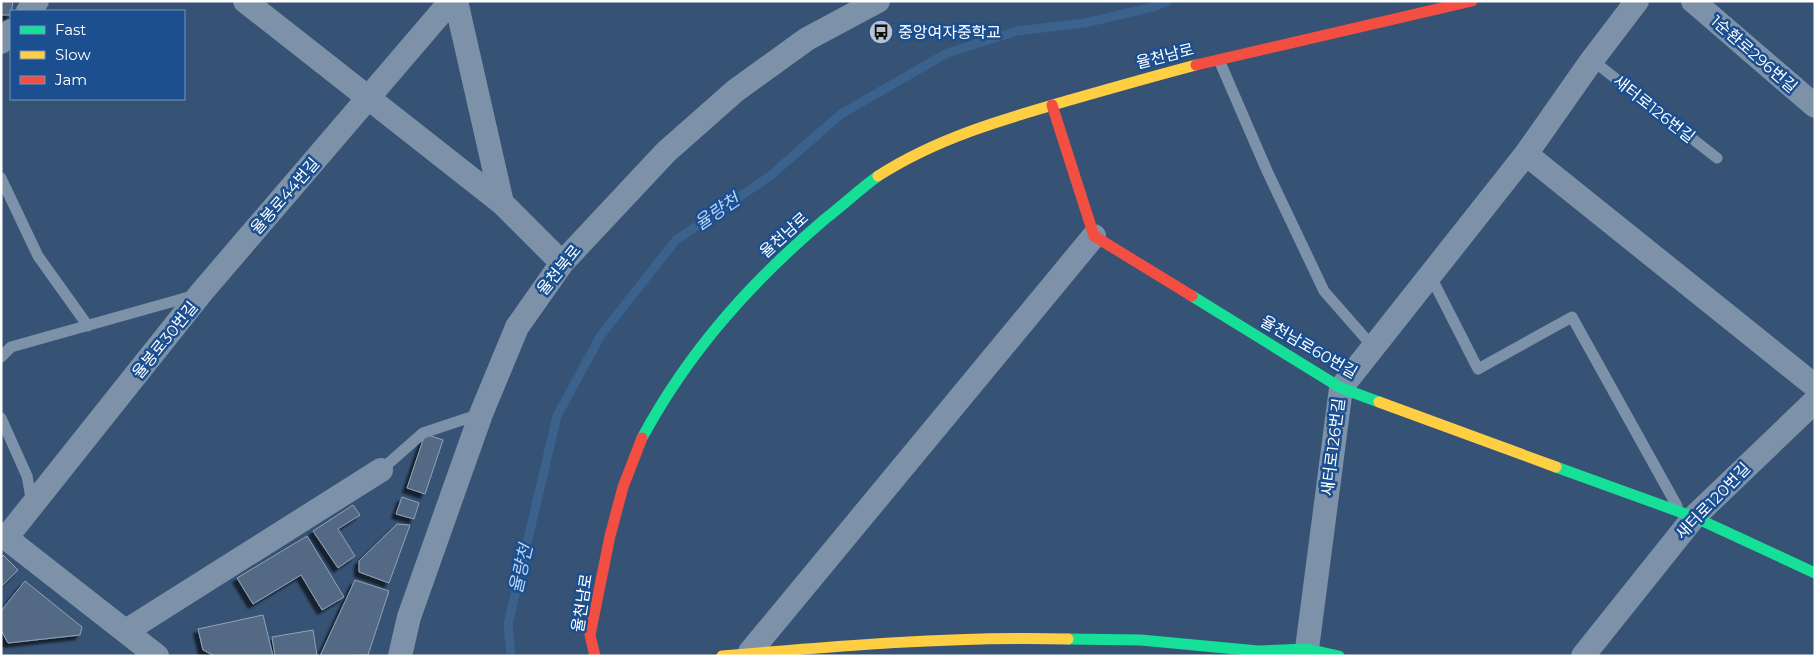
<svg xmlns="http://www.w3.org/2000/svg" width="1816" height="657" font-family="Montserrat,'Noto Sans KR',sans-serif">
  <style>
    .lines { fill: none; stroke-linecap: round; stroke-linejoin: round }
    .stream { stroke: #3b618d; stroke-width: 9 }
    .building { fill: #526984; stroke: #92a2b6; filter: url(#shadow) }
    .lane { stroke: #7d92a8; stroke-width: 11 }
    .street { stroke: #7d92a8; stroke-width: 24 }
    .fast { stroke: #16e098; stroke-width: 11 }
    .slow { stroke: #ffcf43; stroke-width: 11 }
    .jam { stroke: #f24e42; stroke-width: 11 }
    .labels { text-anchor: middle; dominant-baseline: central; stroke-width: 5; stroke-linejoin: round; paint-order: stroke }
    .poi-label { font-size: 16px; fill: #fff; stroke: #1b4f8f; text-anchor: start }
    .street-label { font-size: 16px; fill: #fff; stroke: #1b4f8f }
    .water-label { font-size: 18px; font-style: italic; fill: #b5d3f5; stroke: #1b4f8f }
  </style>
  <defs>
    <filter id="shadow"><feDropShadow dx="-4.5" dy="4.5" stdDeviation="1" flood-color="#0009"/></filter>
  </defs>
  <rect width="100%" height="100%" fill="#365274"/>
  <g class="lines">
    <path class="stream" d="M511,656L508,624L557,416L601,335L676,240L770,176L841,114L947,53L1017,31L1085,23L1153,7L1168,1"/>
  </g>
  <path class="building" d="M1,1H13L11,15H1Z
    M425,434L443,440L425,494L407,488Z
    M402,497L419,503L414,519L396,514Z
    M353,505L360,515L338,529L355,556L338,568L313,531Z
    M397,524L410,525L389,583L359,572V561Z
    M307,536L344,597L322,610L301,575L253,604L237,578Z
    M3,555L18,570L2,586L1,557Z
    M355,580L389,591L368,655L320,656Z
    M25,581L82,627L80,635L8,643L1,630V611Z
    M263,615L273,656H215L203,650L198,629Z
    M313,630L317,656H275L272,637Z"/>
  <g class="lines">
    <path class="lane" d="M1219,60L1268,173L1324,291L1373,347
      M1592,60L1717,158
      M1,178L38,256L88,326
      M1430,275L1478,369L1572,317L1677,506
      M1,357L11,347L196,295
      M1,418L27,476L32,503
      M381,470L423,433L480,414"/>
    <path class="street" d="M245,1L502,203L562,263
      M456,1L502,203
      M1693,1L1815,106
      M28,11L37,1
      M1,42L11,31
      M1526,154L1815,386
      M1,534L157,656
      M6,538L201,293L451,1
      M126,631L381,470
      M1307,649L1341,388L1526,154L1592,60L1637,1
      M750,652L1094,236
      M400,656L409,617L481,414L517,327L562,263L666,152L735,91L807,39L878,1
      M1583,656L1694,517L1815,401"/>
    <path class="fast" d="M1192,296L1341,388L1379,402
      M642,438C689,351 750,283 825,219C843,205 860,189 878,176
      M1556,467L1694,517L1815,573
      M1068,639L1141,640L1258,651L1307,649L1339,656"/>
    <path class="slow" d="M878,176C937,138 1004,119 1070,100C1112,88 1154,76 1196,65
      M1379,402L1556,467
      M722,656C837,646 952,636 1068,639"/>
    <path class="jam" d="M1196,65L1472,1
      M1052,105L1094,236L1192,296
      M595,656L590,635L610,536L623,487L642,438"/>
  </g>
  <defs>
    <g id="bus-disc" transform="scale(1.25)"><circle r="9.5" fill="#b9c2ce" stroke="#1b4f8f"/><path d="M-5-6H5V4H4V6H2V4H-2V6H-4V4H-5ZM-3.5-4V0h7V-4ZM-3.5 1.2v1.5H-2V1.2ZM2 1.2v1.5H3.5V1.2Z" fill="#111"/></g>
  </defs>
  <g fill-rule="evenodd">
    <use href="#bus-disc" x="881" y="32"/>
  </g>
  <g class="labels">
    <g class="poi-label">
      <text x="898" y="32">중앙여자중학교</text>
    </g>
    <g class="street-label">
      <text transform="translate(1754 54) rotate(41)">1순환로296번길</text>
      <text transform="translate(1165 56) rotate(-14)">율천남로</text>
      <text transform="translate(1654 109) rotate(38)">새터로126번길</text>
      <text transform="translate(285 196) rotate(-49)">율봉로44번길</text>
      <text transform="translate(784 235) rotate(-42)">율천남로</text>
      <text transform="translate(559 270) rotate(-51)">율천북로</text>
      <text transform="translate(165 340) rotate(-51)">율봉로30번길</text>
      <text transform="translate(1309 347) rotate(30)">율천남로60번길</text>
      <text transform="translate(1333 447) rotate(-83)">새터로126번길</text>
      <text transform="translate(1713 501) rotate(-46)">새터로120번길</text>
      <text transform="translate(582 603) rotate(-81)">율천남로</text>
    </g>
    <g class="water-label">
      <text transform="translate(717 212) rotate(-34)">율량천</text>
      <text transform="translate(521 569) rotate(-77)">율량천</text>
    </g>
  </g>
  <rect width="1816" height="657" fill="none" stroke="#ffffff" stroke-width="5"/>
  <rect x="10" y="10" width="175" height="90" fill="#1b4f8f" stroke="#7695bc"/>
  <rect x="20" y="26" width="25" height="8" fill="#16e098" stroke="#7695bc"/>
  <text x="55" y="35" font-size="15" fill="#ffffff">Fast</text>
  <rect x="20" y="51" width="25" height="8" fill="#ffcf43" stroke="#7695bc"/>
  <text x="55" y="60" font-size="15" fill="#ffffff">Slow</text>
  <rect x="20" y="76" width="25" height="8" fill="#f24e42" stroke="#7695bc"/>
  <text x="55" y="85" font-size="15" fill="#ffffff">Jam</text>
</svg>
